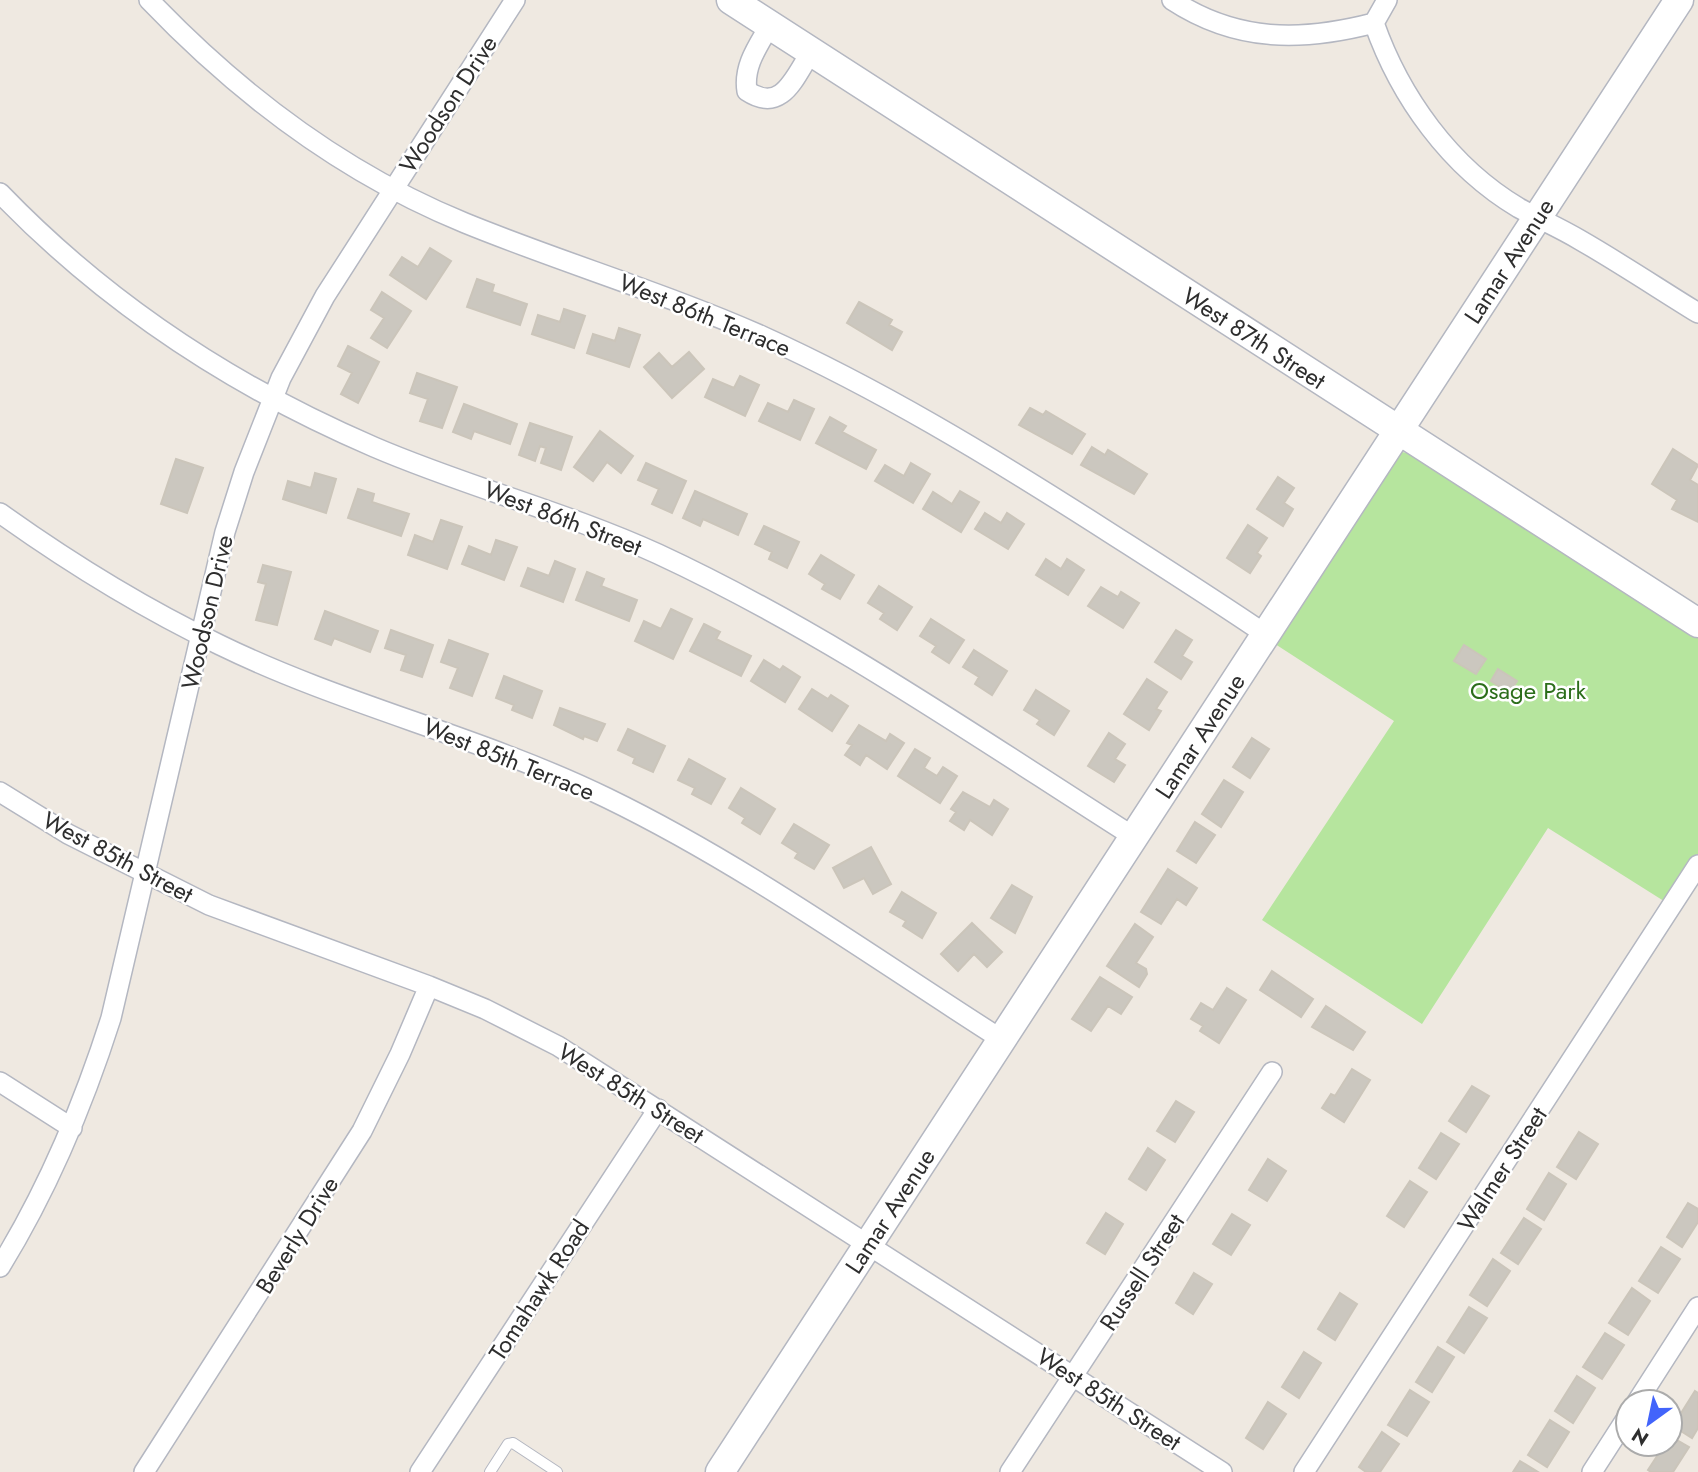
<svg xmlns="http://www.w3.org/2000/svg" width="1698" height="1472" font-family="Jost,sans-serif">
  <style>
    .green { fill: #b6e59e }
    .building { fill: #cbc7bf; stroke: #cbc5ba; stroke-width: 2 }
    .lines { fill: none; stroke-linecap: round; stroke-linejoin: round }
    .lane-casing { stroke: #b4b7c1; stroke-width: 12 }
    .street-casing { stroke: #b4b7c1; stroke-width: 22 }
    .secondary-casing { stroke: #b4b7c1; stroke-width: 31 }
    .lane { stroke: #fff; stroke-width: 10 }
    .street { stroke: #fff; stroke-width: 19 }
    .secondary { stroke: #fff; stroke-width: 28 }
    .labels { text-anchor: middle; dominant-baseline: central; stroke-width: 5; stroke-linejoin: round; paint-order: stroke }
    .street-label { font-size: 24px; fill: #2e2e2e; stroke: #fff }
    .park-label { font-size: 24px; fill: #2c6e1b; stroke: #fff }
  </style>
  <rect width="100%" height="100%" fill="#efe9e1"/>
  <path class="green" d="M1402,452L1417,455L1698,635V854L1667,903L1548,828L1422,1024L1262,920L1394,721L1272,642L1395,455Z"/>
  <path class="building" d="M430,248L451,261L426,299L390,275L402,257L418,267Z
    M477,279L494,285L492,292L527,304L520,325L467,307Z
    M382,292L411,311L387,348L371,338L384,318L371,310Z
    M859,302L892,320L889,325L902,332L892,350L847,323Z
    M564,309L585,316L574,348L532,334L538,315L560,322Z
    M619,328L640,335L629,367L587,353L593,334L615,341Z
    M348,346L379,362L358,403L341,394L352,373L338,366Z
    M689,352L704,369L672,398L644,367L659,353L672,367Z
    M417,373L457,387L442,428L420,421L428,399L410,393Z
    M740,376L759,385L745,416L705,397L713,379L734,388Z
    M794,400L814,409L800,440L759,421L768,403L788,412Z
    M464,404L517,424L510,444L474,431L471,439L453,432Z
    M1030,408L1043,415L1046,411L1085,434L1072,454L1019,425Z
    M830,417L846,426L842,432L876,450L866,469L816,443Z
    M530,423L572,437L561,470L541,463L546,448L540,446L535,461L519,455Z
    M600,431L633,456L621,473L607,462L593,481L574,467Z
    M1092,447L1105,455L1108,450L1147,474L1134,494L1081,465Z
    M1673,449L1698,465L1690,480L1698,485V522L1672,509L1677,500L1652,484Z
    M176,459L203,468L187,513L161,504Z
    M646,463L686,481L672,513L652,504L659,489L638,480Z
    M911,463L930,474L913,503L875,481L885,465L904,476Z
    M315,473L336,479L326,513L283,499L288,481L311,488Z
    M1278,477L1294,488L1284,503L1293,509L1283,526L1257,509Z
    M358,489L374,494L372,502L409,514L401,536L348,518Z
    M695,491L747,514L738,535L703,519L700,526L683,518Z
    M960,491L979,502L961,532L923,509L933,492L952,504Z
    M985,513L1001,523L1007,513L1024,524L1008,549L975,529Z
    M441,520L462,527L447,569L408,555L415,535L433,542Z
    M1248,525L1267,538L1257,553L1261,556L1250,573L1227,558Z
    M764,526L799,542L787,568L769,559L772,552L755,544Z
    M496,540L517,547L504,580L462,564L469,546L491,555Z
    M821,555L854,575L840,599L822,589L825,584L809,574Z
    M1046,559L1061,569L1067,559L1084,570L1068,595L1036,575Z
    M555,561L575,569L563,602L521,586L528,568L549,576Z
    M263,565L291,572L277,625L256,620L266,584L258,582Z
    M587,572L604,579L601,586L637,600L629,621L576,600Z
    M879,586L912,607L897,630L880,619L884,613L868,603Z
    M1101,587L1118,597L1121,592L1139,603L1123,628L1088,606Z
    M671,609L692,619L673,659L635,641L644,621L661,629Z
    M325,611L378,631L370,652L334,638L331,645L315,639Z
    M931,619L964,640L949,663L932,652L936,646L920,636Z
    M704,624L720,632L716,639L751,656L741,676L690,651Z
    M391,630L433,645L422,677L401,670L406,655L385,648Z
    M1176,630L1192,640L1182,656L1192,662L1181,679L1155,662Z
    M449,640L488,654L472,696L450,688L458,668L441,662Z
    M1464,645L1486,659L1476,674L1454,661Z
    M974,650L1007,671L992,695L975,684L979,677L963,667Z
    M764,660L780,670L783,666L800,677L785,702L751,681Z
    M1498,669L1517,681L1509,693L1491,681Z
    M504,676L542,691L532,718L512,710L514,705L496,698Z
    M1147,679L1167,692L1156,709L1161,711L1149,730L1124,714Z
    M812,689L828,699L831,695L848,706L832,731L799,709Z
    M1036,690L1069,711L1054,735L1037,724L1040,720L1024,710Z
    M560,708L605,724L597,741L584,736L583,739L554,725Z
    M859,725L886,741L890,734L904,743L887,769L866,755L860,765L845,755L852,745L847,743Z
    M628,729L665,746L653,772L633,763L635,758L618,750Z
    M1109,733L1125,744L1115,759L1125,765L1114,782L1088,766Z
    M1252,738L1269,749L1250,778L1233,767Z
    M915,749L930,758L924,768L937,776L943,767L957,776L940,803L898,776Z
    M689,759L725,779L711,804L692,794L695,788L678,780Z
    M1224,780L1243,792L1221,827L1202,814Z
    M741,788L775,809L760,834L742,823L745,818L729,808Z
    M963,792L990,807L994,800L1008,809L992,835L970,820L964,830L950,821L956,812L951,809Z
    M1195,822L1215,835L1196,863L1177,851Z
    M794,824L829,845L814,869L795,858L798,853L782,843Z
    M871,847L891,884L873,894L864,878L844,888L833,868Z
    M1168,869L1197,888L1186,905L1177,899L1161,924L1141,912Z
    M1012,885L1032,897L1015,933L991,918Z
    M902,892L936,913L922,938L903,926L906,921L890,912Z
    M972,923L1002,952L987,967L974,954L958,971L941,954Z
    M1135,924L1153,937L1136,963L1146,969L1147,974L1139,987L1107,966Z
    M1272,971L1313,999L1301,1017L1260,990Z
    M1100,977L1132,997L1121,1014L1108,1006L1091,1031L1072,1019Z
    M1227,988L1246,1000L1219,1043L1200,1031L1203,1026L1191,1019L1201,1003L1213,1010Z
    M1326,1006L1365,1032L1353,1050L1312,1027Z
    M1352,1069L1370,1080L1344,1122L1322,1108L1331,1094L1335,1096Z
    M1472,1086L1489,1096L1466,1132L1449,1121Z
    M1176,1101L1194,1112L1175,1142L1157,1131Z
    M1579,1132L1598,1144L1576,1179L1557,1167Z
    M1441,1133L1459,1144L1436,1179L1419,1168Z
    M1148,1148L1165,1160L1146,1190L1129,1179Z
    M1268,1159L1286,1171L1267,1201L1249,1190Z
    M1549,1173L1566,1184L1544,1220L1527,1209Z
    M1410,1181L1427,1192L1404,1227L1387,1216Z
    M1688,1203L1698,1209V1222L1682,1247L1667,1237Z
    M1106,1213L1123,1224L1105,1254L1087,1243Z
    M1232,1214L1250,1225L1231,1255L1213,1244Z
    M1524,1218L1541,1229L1518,1264L1501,1253Z
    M1661,1247L1680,1259L1658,1293L1639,1281Z
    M1493,1259L1510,1271L1487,1306L1470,1295Z
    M1194,1273L1212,1284L1193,1314L1176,1303Z
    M1632,1288L1650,1301L1628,1335L1609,1323Z
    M1340,1293L1357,1304L1335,1340L1318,1329Z
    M1469,1307L1487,1318L1464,1353L1447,1342Z
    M1605,1333L1624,1345L1602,1379L1583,1367Z
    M1438,1347L1454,1357L1432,1392L1416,1382Z
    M1304,1352L1321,1363L1299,1398L1282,1387Z
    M1577,1376L1595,1388L1573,1423L1555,1411Z
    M1410,1390L1429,1402L1407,1436L1388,1425Z
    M1695,1391L1698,1393V1428L1692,1438L1673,1426Z
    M1268,1402L1286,1414L1263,1449L1246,1438Z
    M1550,1420L1569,1432L1547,1467L1528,1455Z
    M1382,1432L1399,1444L1380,1472H1366L1359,1467Z
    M1670,1436L1689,1447L1673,1472H1651L1648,1470L1665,1444H1670Z
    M1520,1461L1538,1472H1513Z"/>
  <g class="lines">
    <g class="lane-casing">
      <path id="lane" d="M490,1472L508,1444L513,1443L557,1472"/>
    </g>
    <g class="street-casing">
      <path id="street" d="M149,0C238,93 345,174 465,223C563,263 665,293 762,336C879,389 988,455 1096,524C1152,560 1209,596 1265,634
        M1172,0C1236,42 1301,42 1374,23
        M1374,23C1400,97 1450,167 1519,208C1539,219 1560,228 1580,240C1620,263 1659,289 1698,313
        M1374,23L1387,0
        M770,25C758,46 743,66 747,91C782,114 794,78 811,52
        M0,193C106,303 234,387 374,447C467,487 566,512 658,554C826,632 978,738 1134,837
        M0,513C70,563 143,608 220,645C345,706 482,737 607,798C745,865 872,957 1001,1039
        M0,792L68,834L209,905L429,986L485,1009L558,1046L1222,1472
        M0,1082L72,1128
        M0,1267C48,1189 83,1106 111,1018L225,532L244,472L281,378L325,296L515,0
        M1637,1402L1698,1307
        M144,1472L362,1131L400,1054L429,986
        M420,1472L658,1109
        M1010,1472L1272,1072
        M1304,1472L1698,865
        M1592,1472L1628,1416"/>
    </g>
    <g class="secondary-casing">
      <path id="secondary" d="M731,0L1698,623
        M720,1472L1679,0"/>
    </g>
    <use href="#lane" class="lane"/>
    <use href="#street" class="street"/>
    <use href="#secondary" class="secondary"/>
  </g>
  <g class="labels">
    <g class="street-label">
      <text transform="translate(448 104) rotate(-57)">Woodson Drive</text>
      <text transform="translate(1509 261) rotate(-57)">Lamar Avenue</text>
      <text transform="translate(705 315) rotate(22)">West 86th Terrace</text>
      <text transform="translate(1254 338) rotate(33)">West 87th Street</text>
      <text transform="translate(563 518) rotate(21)">West 86th Street</text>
      <text transform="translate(207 612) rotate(-77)">Woodson Drive</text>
      <text transform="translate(1200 736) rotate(-57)">Lamar Avenue</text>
      <text transform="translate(509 759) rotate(22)">West 85th Terrace</text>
      <text transform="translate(118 857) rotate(28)">West 85th Street</text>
      <text transform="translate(631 1093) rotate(32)">West 85th Street</text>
      <text transform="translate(1502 1169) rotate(-57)">Walmer Street</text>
      <text transform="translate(890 1211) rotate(-57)">Lamar Avenue</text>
      <text transform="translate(297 1235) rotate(-58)">Beverly Drive</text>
      <text transform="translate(1142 1272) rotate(-57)">Russell Street</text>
      <text transform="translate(539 1290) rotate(-57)">Tomahawk Road</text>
      <text transform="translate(1109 1399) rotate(33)">West 85th Street</text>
    </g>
    <g class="park-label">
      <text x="1528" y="690">Osage Park</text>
    </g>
  </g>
  <g transform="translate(1649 1423) rotate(213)"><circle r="33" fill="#ffffff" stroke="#ababab" stroke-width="2"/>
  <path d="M0-5L12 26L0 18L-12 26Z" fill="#4264fb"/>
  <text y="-10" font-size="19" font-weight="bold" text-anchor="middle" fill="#2e2e2e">N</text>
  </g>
</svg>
